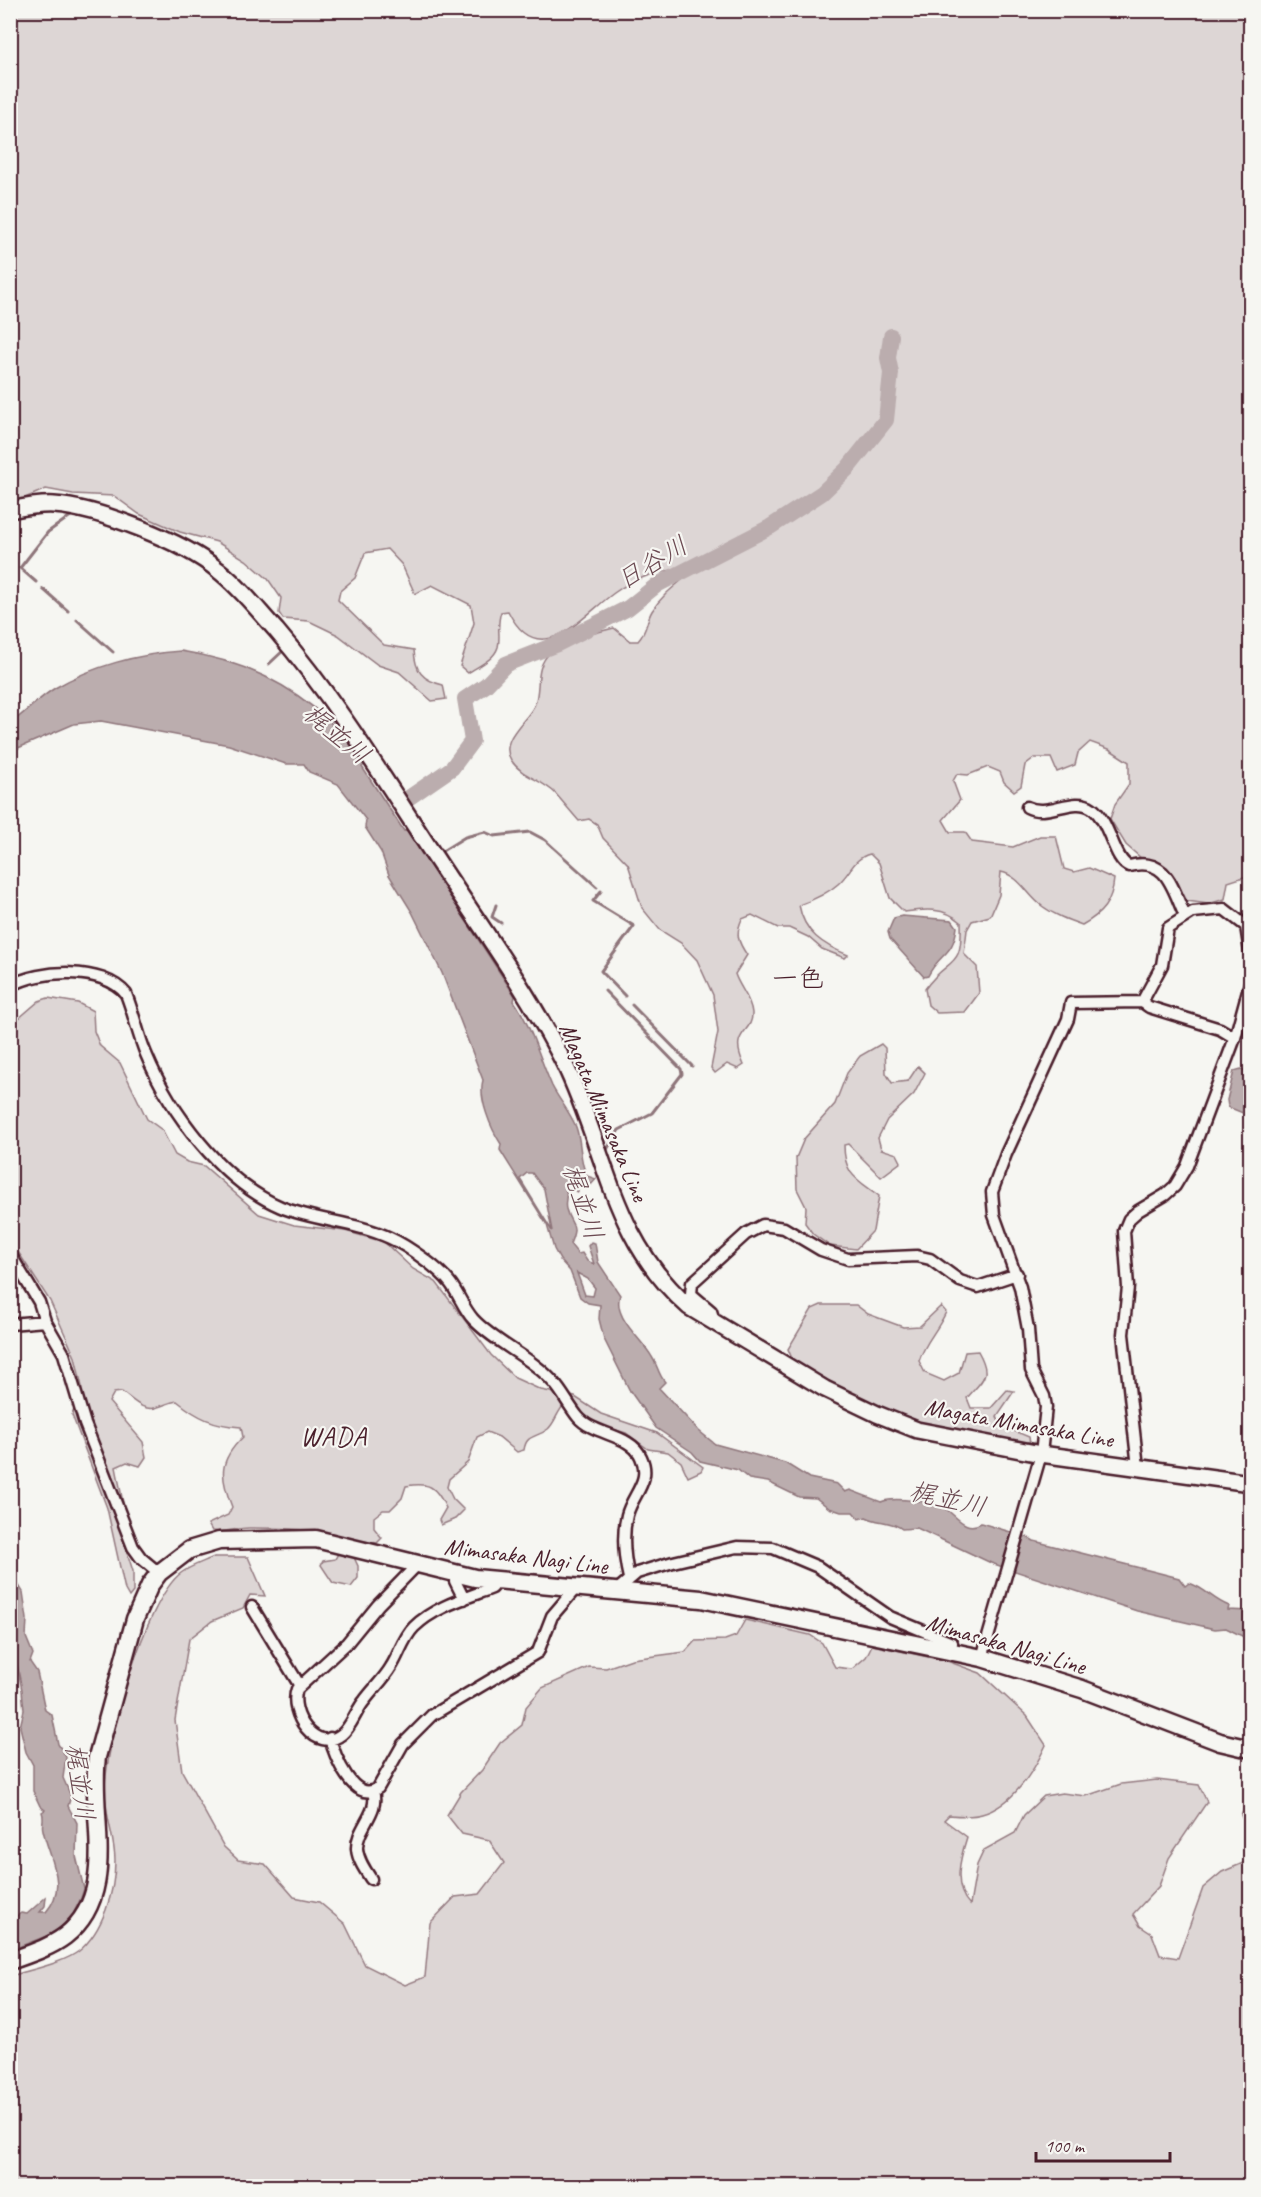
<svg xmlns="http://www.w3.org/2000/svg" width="1261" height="2197" font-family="Caveat,'Klee One',sans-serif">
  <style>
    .green { fill: #ddd6d5; stroke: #947a80; stroke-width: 1.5 }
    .water { fill: #bbadae; stroke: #8e747a; stroke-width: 1.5; fill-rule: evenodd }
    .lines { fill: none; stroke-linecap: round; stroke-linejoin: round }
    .stream { stroke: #8e747a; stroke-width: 3 }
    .river { stroke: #bbadae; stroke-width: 16 }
    .minor-casing { stroke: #4a1f2b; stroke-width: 15 }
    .secondary-casing { stroke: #4a1f2b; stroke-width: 20 }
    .primary-casing { stroke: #4a1f2b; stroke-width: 21 }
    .minor { stroke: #f6f6f2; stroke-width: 10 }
    .secondary { stroke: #f6f6f2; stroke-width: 15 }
    .primary { stroke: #f6f6f2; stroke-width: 16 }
    .labels { text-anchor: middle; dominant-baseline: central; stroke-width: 4.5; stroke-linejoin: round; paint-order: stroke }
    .street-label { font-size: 24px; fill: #4a1f2b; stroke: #f6f6f2 }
    .water-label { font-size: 26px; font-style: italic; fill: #6c4a52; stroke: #f6f6f2 }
    .neighbourhood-label { font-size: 26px; fill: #4a1f2b; stroke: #f6f6f2 }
    .quarter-label { font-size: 27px; letter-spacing: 1.5px; fill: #4a1f2b; stroke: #f6f6f2 }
  </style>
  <rect width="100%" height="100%" fill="#f6f6f2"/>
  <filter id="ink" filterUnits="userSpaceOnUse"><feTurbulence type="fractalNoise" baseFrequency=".0167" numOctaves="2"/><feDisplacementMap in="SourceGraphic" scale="12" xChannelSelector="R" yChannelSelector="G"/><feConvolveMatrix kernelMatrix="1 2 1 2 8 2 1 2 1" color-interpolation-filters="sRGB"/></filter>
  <g filter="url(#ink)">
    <path class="green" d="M11,11H1250V875L1228,882L1225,899L1208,904L1187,901L1174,877L1160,863L1141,858L1126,845L1110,819L1115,804L1129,784V762L1109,749L1090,742L1078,753L1075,765L1057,772L1051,758H1034L1025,765L1021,786L1014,791L1004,782L1000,772L988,767L968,775L957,774L953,781L960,800L943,820L950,832H965L972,842L1013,847L1040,836H1056L1064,869L1074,872L1089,868L1114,879C1112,902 1102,914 1082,925C1068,920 1054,915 1042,906C1027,895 1020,876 1001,872L999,895L990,916L972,921L967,930L964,954L977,967L979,993L965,1012L937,1013L928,1005L925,989C949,955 963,972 961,922C944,907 925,909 904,912L890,898L879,863L870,854C853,858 851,873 838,884C827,894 813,900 799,905C804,933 823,945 848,955L845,958L822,949L808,937L789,928H778L752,915L742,919C735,934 738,942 747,955L735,974C739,987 751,998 752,1013C753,1035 728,1030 744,1065L738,1069L727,1064L715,1073L711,1068L718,1032L713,995L697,960L681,943L660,930L642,908L628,864L603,838L597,824L589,819L579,821C571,812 563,802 555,793C542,780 521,776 511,760C498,739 528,721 535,704C541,687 534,667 550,653C566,639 594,633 614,628L630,641H638C647,632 646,621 652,611C660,598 671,589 682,580V569C658,571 633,579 614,593C581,617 539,673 508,611L501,612C496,626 501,636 498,647C494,660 478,666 468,673L460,666L474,623L471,605L432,585L415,594L402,565L387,549L365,553L355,578L340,591L338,600L384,645L414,650C415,671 422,680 443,685L446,699L432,701L399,672L378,665L338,635L309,621L283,619L279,613L281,598L268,579L246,560L217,542L180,532L139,514L114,496L73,494L46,489L11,504Z
      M48,998L78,1003L93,1011L94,1031L100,1046L120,1063L147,1119L162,1130L175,1155L187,1162L204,1166L259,1214L294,1225L345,1231L384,1242L413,1269L436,1282L491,1355L515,1378L541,1390L575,1397L601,1414L657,1433L703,1467L701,1471L688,1477L681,1462L668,1452L648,1449L626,1433L599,1425L564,1405C557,1412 555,1423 548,1429C537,1438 526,1434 524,1450L517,1452L499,1437L487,1432L477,1437L468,1462L449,1479L447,1487L453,1499L464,1510L455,1519L441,1525L439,1520L446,1508C436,1486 429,1482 406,1486L402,1498L390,1510H383L374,1517V1528L382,1538L377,1543L356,1540L352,1553L358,1566V1578L351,1587L333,1583L321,1565L323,1561L335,1559L340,1550L332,1536C312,1528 272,1528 249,1528C236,1528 226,1533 212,1531L208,1524L228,1515L232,1507C220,1477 218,1461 243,1437L241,1427C213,1425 198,1418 177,1401C169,1402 165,1405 158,1407C144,1413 132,1399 122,1392L114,1393L109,1402L143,1442L146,1457L140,1466L127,1462L116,1467L125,1513L120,1530L133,1571V1592L129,1597L125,1590L107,1508L72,1415L82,1387L75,1357L50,1301L11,1241V1025L39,1001Z
      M881,1044L885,1048L886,1073L892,1083L908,1081L918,1066L925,1073L914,1094L887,1120L878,1138L881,1149L897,1154L901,1162L881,1177L848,1144L844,1145C844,1175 857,1179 879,1196L873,1231L856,1249L830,1246L813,1234L805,1223L806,1207L797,1189L796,1158L804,1139L835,1104L847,1073L860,1056Z
      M821,1305H856L868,1314L903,1327L920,1326L941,1306L946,1312C937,1332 926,1340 919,1361L925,1373L944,1381L959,1373L965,1352L978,1351C992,1376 984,1378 967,1398L971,1408H991L1007,1390L1014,1391L997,1416L1000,1425L1029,1437L1030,1444L918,1423L862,1400L793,1361L788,1349L812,1309Z
      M214,1557H248L265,1596L250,1595L243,1608L212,1621L189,1639L175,1720L182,1771L224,1847L238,1860L265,1864L294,1897L319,1902L345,1924L365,1965L405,1985L425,1977L430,1923L455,1897L480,1894L504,1863L489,1840L462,1834L447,1815L461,1792L482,1770L500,1743L522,1725L526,1707L542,1688L589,1667L606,1668L632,1659L685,1652L695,1641L725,1640L736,1636L745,1620L810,1635L822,1643L835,1667L852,1669L866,1657L872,1645L947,1661L980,1673L1027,1716L1046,1745C1034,1771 1012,1806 982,1814C972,1817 960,1816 949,1815L944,1820L967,1837C960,1859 952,1886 970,1905L977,1865L984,1850L1015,1833L1024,1815L1044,1796L1062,1793L1086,1796L1121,1784L1157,1780L1199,1785L1207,1802L1169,1858L1159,1886L1133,1914L1140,1926L1152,1934L1160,1955L1178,1958L1203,1888L1222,1872L1248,1861L1250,1839L1241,1815L1250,1794V2186H11V1976C29,1970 64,1963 79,1951C103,1931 115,1891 115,1861C115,1838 105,1816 105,1793C104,1748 145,1600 181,1573C190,1566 203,1562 214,1557Z"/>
    <path class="water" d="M181,651C258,663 321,699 365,764L362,767L404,831L407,830L515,996L514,1001C532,1027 539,1057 552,1086C559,1100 570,1112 576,1127C582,1143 579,1162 587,1176L596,1179L589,1187L577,1185L578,1192L569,1188L566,1190C568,1196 564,1202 566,1209C571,1228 579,1222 570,1244L578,1254L582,1253L587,1261L594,1264L588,1246L591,1242L595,1243L598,1262L620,1295C612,1317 642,1339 652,1357C658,1366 658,1374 665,1382L659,1388L699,1431L715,1444L785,1463L809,1478L837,1484L845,1492L850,1490L881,1502C892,1496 936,1502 946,1509C957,1517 966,1532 981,1523L1027,1537L1034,1541L1179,1578L1185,1586L1189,1583C1205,1588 1213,1600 1229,1606L1228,1610L1250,1611V1640L1226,1628L1215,1629L1137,1611L991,1563L917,1528L902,1529C893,1521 877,1523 866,1517L859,1519L853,1512H841L829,1508L816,1498L799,1497L768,1482L749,1479L738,1470L700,1461L692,1452L656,1428L630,1391L604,1339L599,1319L600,1305L588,1303L580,1297L570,1271L560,1260L554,1249L547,1225L500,1150L501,1144C491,1129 478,1098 483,1080L442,973L412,912L389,875L381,852L365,827L366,820L338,784L309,772L304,764H286L229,745L101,721L74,724L11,751V723C26,712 39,698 55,688C92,666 139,654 181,651ZM527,1173H532L544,1189L552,1231L520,1179ZM577,1273L588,1279L595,1288L593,1296L585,1295Z
      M902,916L952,920L957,927C953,957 940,952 928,976L924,977L890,939L888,932L894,918Z
      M1241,1069L1250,1073V1116L1228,1107L1227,1100L1234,1071Z
      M11,1547L15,1570L11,1573L23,1592L27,1619L26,1637L33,1654L30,1662L37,1672L45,1710L52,1715L58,1744L66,1757L63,1778L71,1796L68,1806L77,1823L76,1856L84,1889L81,1898L73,1914L62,1926L49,1935L11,1950V1920L21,1913L27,1914L46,1897L45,1906L40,1912H46C69,1886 49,1858 43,1830C41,1824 45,1819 42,1812L45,1810L40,1806L33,1791V1765L26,1752L20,1727L24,1710L22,1690L17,1664L11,1653Z"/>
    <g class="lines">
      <path class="stream" d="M101,523L135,534
        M36,582L20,568L48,532L72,515
        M43,589L68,611
        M77,620L113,652
        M269,664L285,649
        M322,711L345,732
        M439,853L465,837L485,832L494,836L530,832L545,840L597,887
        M601,891L593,901L634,926L601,971L625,996
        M496,905L492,917L501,923
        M605,991L681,1069L682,1074L652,1113L619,1130L606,1151
        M632,1005L692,1066"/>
      <path class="river" d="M407,799L452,768L472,741L465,699L486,685L506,664L557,644L628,608L657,585L770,527L822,493L847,469L886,420L891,373L888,358L891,336"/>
      <g class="minor-casing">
        <path id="minor" d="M1027,807C1047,818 1074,795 1092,808C1110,821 1114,861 1129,866C1167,856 1172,888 1185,916
          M10,986C40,969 103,966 126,994C134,1014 138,1035 146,1054C170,1112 222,1182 281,1207C316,1221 356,1222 390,1238C408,1246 440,1269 451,1284C459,1295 464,1309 473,1319C496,1344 532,1357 554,1383C563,1393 569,1406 578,1417C593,1435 631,1434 641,1457C652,1481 633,1493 627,1515C622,1535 624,1557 629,1578
          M1142,1002L1162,965L1168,928L1193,912L1224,909L1246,926L1250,952
          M1235,1038L1250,983
          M10,1254L39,1302L45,1321L64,1354L85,1424L133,1547L141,1558L159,1573
          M10,1324L45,1321
          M715,1324L711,1311L691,1294L692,1283L746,1234L763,1225L784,1228L821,1250L848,1259L917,1256L930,1259L960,1281L978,1287L1017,1274
          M417,1565L378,1605L347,1643L297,1689C288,1713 316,1755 342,1734C352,1726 356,1710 365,1700C373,1689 384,1679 391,1667C399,1655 403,1638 414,1627C434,1607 466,1598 492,1588L498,1581
          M456,1575L455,1581L464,1599
          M616,1591L637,1573L673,1562L737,1547L773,1548L818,1567L890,1617L952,1643L950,1651
          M252,1607L300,1686
          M982,1658L1041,1454L1046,1407L1044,1396L1031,1370L1028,1329L1020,1287L994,1215L992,1192L1006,1154L1068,1019L1071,1003L1142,1002L1149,1007L1220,1029L1235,1038L1187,1166L1175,1186L1165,1195L1138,1211L1129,1219L1124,1231L1128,1287L1123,1334L1138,1467
          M330,1738C334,1755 354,1805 378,1788L403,1744L432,1715L538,1652L552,1616L576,1588
          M371,1879C365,1870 358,1860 357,1849C356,1828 380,1812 373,1792"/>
      </g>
      <g class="secondary-casing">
        <path id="secondary" d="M10,510C25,507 40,504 54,505C98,508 184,542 218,570C240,587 257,609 276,630C336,700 384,779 435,857C479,924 528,991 564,1063C607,1151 611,1239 689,1307L825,1389L877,1414L917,1430L1041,1454L1250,1483"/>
      </g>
      <g class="primary-casing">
        <path id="primary" d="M10,1961C29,1954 49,1948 65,1936C120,1893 89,1816 97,1757L135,1619L150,1585L159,1573L189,1550L219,1541L316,1539L475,1578L701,1599L982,1658L1082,1689L1220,1742L1250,1749"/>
      </g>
      <use href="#minor" class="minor"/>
      <use href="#secondary" class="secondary"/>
      <use href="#primary" class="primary"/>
    </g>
  </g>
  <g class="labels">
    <g class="street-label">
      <text transform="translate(604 1112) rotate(67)">Magata Mimasaka Line</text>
      <text transform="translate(1019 1423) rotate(10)">Magata Mimasaka Line</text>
      <text transform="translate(526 1556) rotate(7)">Mimasaka Nagi Line</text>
      <text transform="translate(1006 1644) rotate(16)">Mimasaka Nagi Line</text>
    </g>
    <g class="water-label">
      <text transform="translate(652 563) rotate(-31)">日谷川</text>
      <text transform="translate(337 734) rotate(40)">梶並川</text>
      <text transform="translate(583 1202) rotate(72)">梶並川</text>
      <text transform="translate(948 1499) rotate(13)">梶並川</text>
      <text transform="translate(80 1782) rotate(82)">梶並川</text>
    </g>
    <g class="neighbourhood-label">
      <text x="798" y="978">一色</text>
    </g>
    <g class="quarter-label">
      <text x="334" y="1436">WADA</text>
    </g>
  </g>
  <rect width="1261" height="2197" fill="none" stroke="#f6f6f2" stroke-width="36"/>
  <rect x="18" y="18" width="1225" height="2161" fill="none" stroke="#4a1f2b" stroke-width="2" filter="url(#ink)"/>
  <path d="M1036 2152v9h134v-9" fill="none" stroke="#4a1f2b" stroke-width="3"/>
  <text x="1045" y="2152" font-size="18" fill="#4a1f2b" stroke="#f6f6f2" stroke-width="4.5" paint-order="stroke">100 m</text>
</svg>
